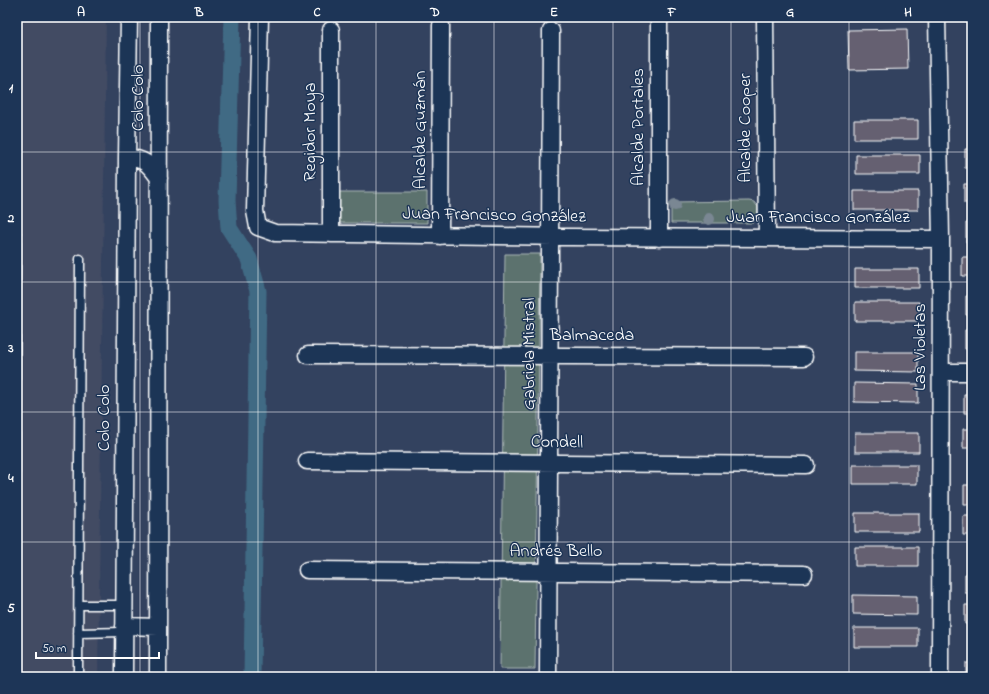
<svg xmlns="http://www.w3.org/2000/svg" width="989" height="694" font-family="'Indie Flower',sans-serif">
  <style>
    .built { fill: #424b64 }
    .green { fill: #5b726e; stroke: #adb8b6 }
    .lines { fill: none; stroke-linecap: round; stroke-linejoin: round }
    .canal { stroke: #406b84; stroke-width: 17 }
    .building { fill: #656171; stroke: #fff }
    .service-casing { stroke: #fff; stroke-width: 11 }
    .minor-casing { stroke: #fff; stroke-width: 19 }
    .service { stroke: #1d3557; stroke-width: 8 }
    .minor { stroke: #1d3557; stroke-width: 16 }
    .tree { fill: #7a8793 }
    .grid { fill: none; stroke: #fff; stroke-width: 1; stroke-opacity: 0.55 }
    .labels { text-anchor: middle; dominant-baseline: central; stroke-width: 3; stroke-linejoin: round; paint-order: stroke }
    .street-label { font-size: 18px; fill: #fff; stroke: #1d3557 }
    .neatline { fill: none; stroke: #fff; stroke-width: 1.5 }
    .grid-label { font-size: 13px; text-anchor: middle; font-weight: bold; fill: #fff }
  </style>
  <rect width="100%" height="100%" fill="#33425f"/>
  <filter id="ink" filterUnits="userSpaceOnUse"><feTurbulence type="fractalNoise" baseFrequency=".025" numOctaves="2"/><feDisplacementMap in="SourceGraphic" scale="8" xChannelSelector="R" yChannelSelector="G"/><feConvolveMatrix kernelMatrix="1 2 1 2 8 2 1 2 1" color-interpolation-filters="sRGB"/></filter>
  <g filter="url(#ink)">
    <path class="built" d="M17,17H106L98,677H17Z"/>
    <path class="green" d="M339,192H427V223H339Z
      M749,201L754,202L758,207V218L753,223H671V202Z
      M505,254H540L535,669H500Z"/>
    <g class="lines">
      <path class="canal" d="M232,17L227,200L229,228L249,259L258,291L252,677"/>
    </g>
    <path class="building" d="M907,29L908,69L849,70L848,30Z
      M854,120H918V139H854Z
      M965,149H972V168H965Z
      M856,155H920V174H856Z
      M964,184H972V203H964Z
      M854,191H918V210H854Z
      M966,223H972V242H966Z
      M17,231L21,232L19,677H17Z
      M962,257H972V276H962Z
      M855,269H919V288H855Z
      M966,296H972V315H966Z
      M855,302H919V321H855Z
      M965,330H972V349H965Z
      M854,352H918V372L854,371Z
      M854,383L918,384V403L854,402Z
      M964,394H972V413H964Z
      M963,429H972V448H963Z
      M855,433H919V452H855Z
      M853,465H917V484H853Z
      M964,485H972V504H964Z
      M855,513H919V532H855Z
      M963,516H972V535H963Z
      M855,547H918V566H855Z
      M965,574H972V593H965Z
      M853,595L917,596V615L853,614Z
      M965,605H972V624H965Z
      M854,628H918V647H854Z
      M966,663H972V677H966Z"/>
    <g class="lines">
      <g class="service-casing">
        <path id="service" d="M79,605H124
          M78,633L124,632
          M78,677L80,259"/>
      </g>
      <g class="minor-casing">
        <path id="minor" d="M260,17L255,211L258,227L275,233L569,237L941,239
          M659,17V238
          M765,17L767,238
          M937,17L941,239L940,677
          M331,30V234
          M127,158C145,158 149,165 159,178
          M440,236L441,25
          M308,355L804,357
          M941,372H972
          M307,461L806,465
          M307,570L804,574
          M124,626L158,627
          M124,677L127,158L129,17
          M158,677L159,17
          M548,677L551,31"/>
      </g>
      <use href="#service" class="service"/>
      <use href="#minor" class="minor"/>
    </g>
    <g class="tree">
      <circle cx="675" cy="205" r="6"/>
      <circle cx="709" cy="219" r="6"/>
    </g>
  </g>
  <path class="grid" d="M140,17V677M258,17V677M376,17V677M494,17V677M613,17V677M731,17V677M849,17V677M17,152H972M17,282H972M17,412H972M17,542H972"/>
  <g class="labels">
    <g class="street-label">
      <text transform="translate(139 98) rotate(-90)">Colo Colo</text>
      <text transform="translate(639 127) rotate(-90)">Alcalde Portales</text>
      <text transform="translate(746 128) rotate(-90)">Alcalde Cooper</text>
      <text transform="translate(421 130) rotate(-90)">Alcalde Guzmán</text>
      <text transform="translate(311 132) rotate(-90)">Regidor Moya</text>
      <text transform="translate(494 216) rotate(1)">Juan Francisco González</text>
      <text x="818" y="218">Juan Francisco González</text>
      <text x="592" y="336">Balmaceda</text>
      <text transform="translate(921 347) rotate(-90)">Las Violetas</text>
      <text transform="translate(530 354) rotate(-90)">Gabriela Mistral</text>
      <text transform="translate(105 418) rotate(-90)">Colo Colo</text>
      <text transform="translate(557 443) rotate(1)">Condell</text>
      <text x="556" y="552">Andrés Bello</text>
    </g>
  </g>
  <rect width="989" height="694" fill="none" stroke="#1d3557" stroke-width="44"/>
  <path d="M36 652v6h123v-6" fill="none" stroke="#ffffff" stroke-width="2"/>
  <text x="42" y="652" font-size="12" fill="#ffffff" stroke="#1d3557" stroke-width="3" paint-order="stroke">50 m</text>
  <rect x="22" y="22" width="945" height="650" class="neatline"/>
  <g class="grid-label">
    <text x="81" y="16">A</text>
    <text x="199" y="16">B</text>
    <text x="317" y="16">C</text>
    <text x="435" y="16">D</text>
    <text x="554" y="16">E</text>
    <text x="672" y="16">F</text>
    <text x="790" y="16">G</text>
    <text x="908" y="16">H</text>
    <text x="11" y="92">1</text>
    <text x="11" y="222">2</text>
    <text x="11" y="352">3</text>
    <text x="11" y="482">4</text>
    <text x="11" y="612">5</text>
  </g>
</svg>
